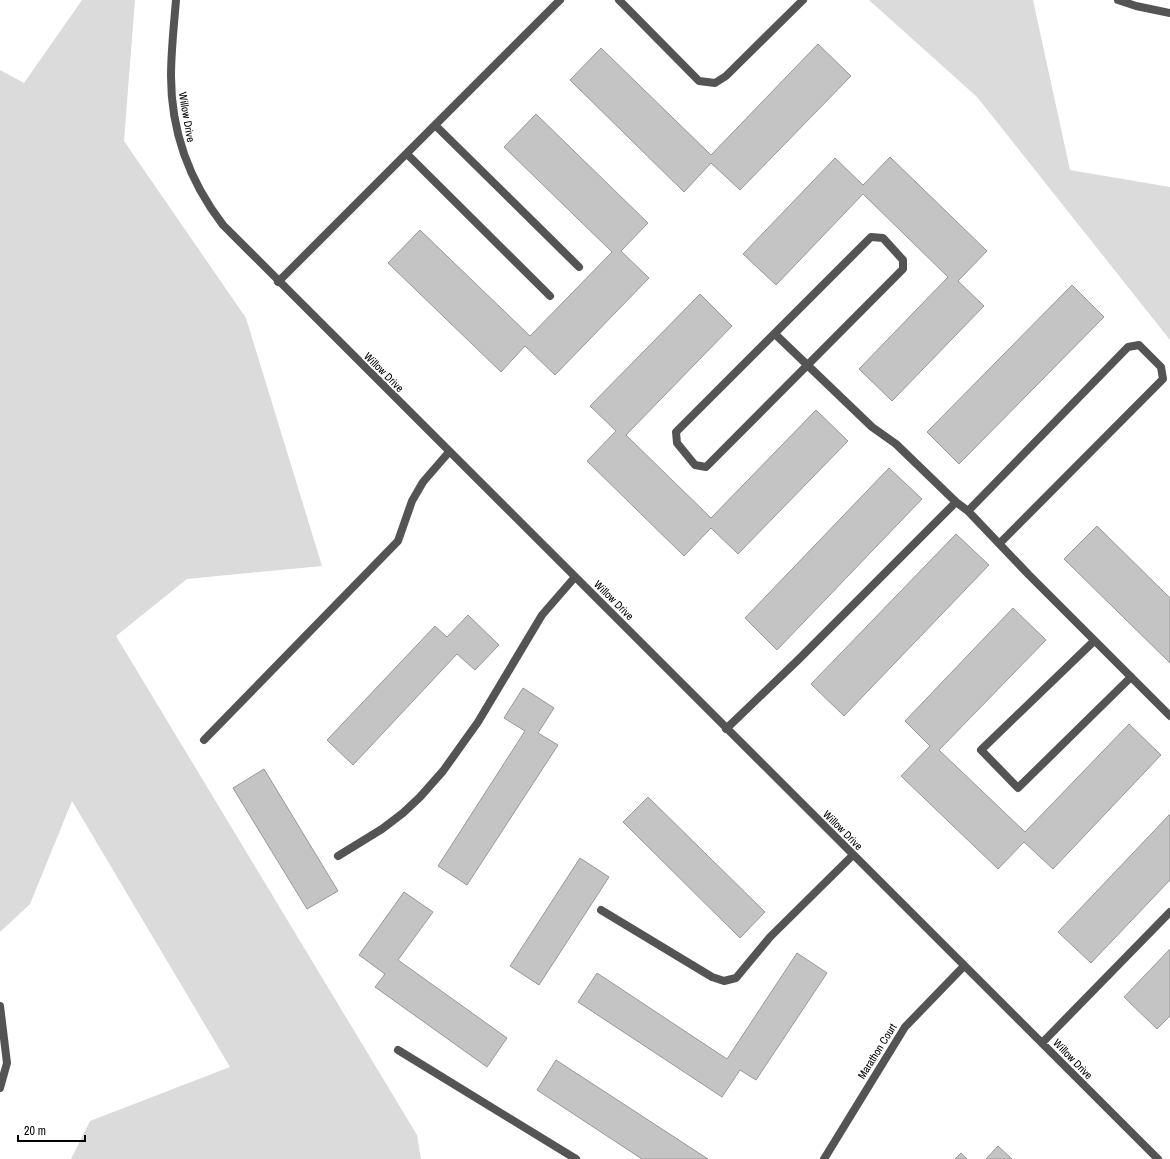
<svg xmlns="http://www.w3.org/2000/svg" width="1170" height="1159" font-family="'Archivo Narrow',sans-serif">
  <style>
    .green { fill: #dbdbdb }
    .building { fill: #c4c4c4; stroke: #989898 }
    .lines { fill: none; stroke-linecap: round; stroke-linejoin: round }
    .lane { stroke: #545454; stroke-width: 8 }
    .street { stroke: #545454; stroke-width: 8 }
    .labels { text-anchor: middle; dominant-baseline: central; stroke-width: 4; stroke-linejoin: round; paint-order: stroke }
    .street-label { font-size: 11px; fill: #000; stroke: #fff }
  </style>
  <rect width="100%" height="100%" fill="#fff"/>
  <path class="green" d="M82,0H135L124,141L246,318L322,566L187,579L116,636L417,1135L421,1159H71L90,1121L230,1067L72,801L30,904L0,932V70L24,83Z
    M869,0H1033L1070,170L1170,187V340L977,97Z"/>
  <path class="building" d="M818,44L851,76L740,190L711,163L684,192L570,80L601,48L711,155Z
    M536,114L648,223L621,251L649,278L555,375L525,346L501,372L388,263L420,230L530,336L612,252L504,147Z
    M890,157L987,251L958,281L984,306L892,401L859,369L948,277L863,194L776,285L743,254L835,158L863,185Z
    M1072,285L1104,317L959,464L927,432Z
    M700,294L732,326L626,435L711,518L816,410L848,441L738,554L711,528L684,556L587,461L616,431L590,406Z
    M889,468L922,499L777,650L745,618Z
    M1097,526L1170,598V663L1064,559Z
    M956,534L989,565L844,716L811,684Z
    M1013,608L1046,640L939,750L1025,832L1129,724L1161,755L1053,869L1024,842L998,869L901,776L930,746L905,721Z
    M468,615L499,645L475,670L457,654L353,765L327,740L435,626L447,637Z
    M523,688L554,708L538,733L558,745L467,885L438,866L525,731L504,718Z
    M264,769L338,891L307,909L233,788Z
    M648,797L765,912L740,938L623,822Z
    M1170,814V880L1091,963L1058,932Z
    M580,858L609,877L539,985L510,966Z
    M404,892L433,912L398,960L507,1038L487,1067L375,987L385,974L359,955Z
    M1170,949V1016L1157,1029L1124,997Z
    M797,953L827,973L756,1080L740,1070L722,1097L578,1002L597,973L727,1059Z
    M556,1060L708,1159H642L537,1090Z
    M998,1146L1012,1159H986Z
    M961,1153L967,1159H955Z"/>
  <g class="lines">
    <path class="lane" d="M1094,641L981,750L1018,788L1131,677"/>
    <path class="street" d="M176,0C174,25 171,51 171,76C171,131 190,182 223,225L1158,1159
      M619,0L699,81L715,83L726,76L803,0
      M1118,0L1136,6L1170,13
      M435,125L579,267
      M407,154L550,296
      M871,237L883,238L903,260V269L706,467L695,465L677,443L676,432Z
      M278,282L560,0
      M775,334L872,427L896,444L956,502L968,511L1029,575L1170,716
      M968,511L1128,347L1139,345L1161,367L1163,379L1000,543
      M726,729L799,659L956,502
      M204,740L398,541L412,501L423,482L449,452
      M338,856L382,829L403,813L420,797L443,771L478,722L542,615L575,577
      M601,910L712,977L724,981L736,978L770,937L853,855
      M0,1006L7,1063L0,1088
      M1042,1043L1170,912
      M398,1050L576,1159
      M824,1159L905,1027L964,966"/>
  </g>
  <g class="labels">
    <g class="street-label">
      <text transform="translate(187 117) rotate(80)">Willow Drive</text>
      <text transform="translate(384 372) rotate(45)">Willow Drive</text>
      <text transform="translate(614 600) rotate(45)">Willow Drive</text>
      <text transform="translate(843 830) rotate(45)">Willow Drive</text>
      <text transform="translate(877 1051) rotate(-58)">Marathon Court</text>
      <text transform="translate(1073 1059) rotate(46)">Willow Drive</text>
    </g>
  </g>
  <path d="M18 1135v6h67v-6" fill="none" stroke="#000000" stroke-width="2"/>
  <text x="24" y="1135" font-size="12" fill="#000000" stroke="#ffffff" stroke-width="3" paint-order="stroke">20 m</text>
</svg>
